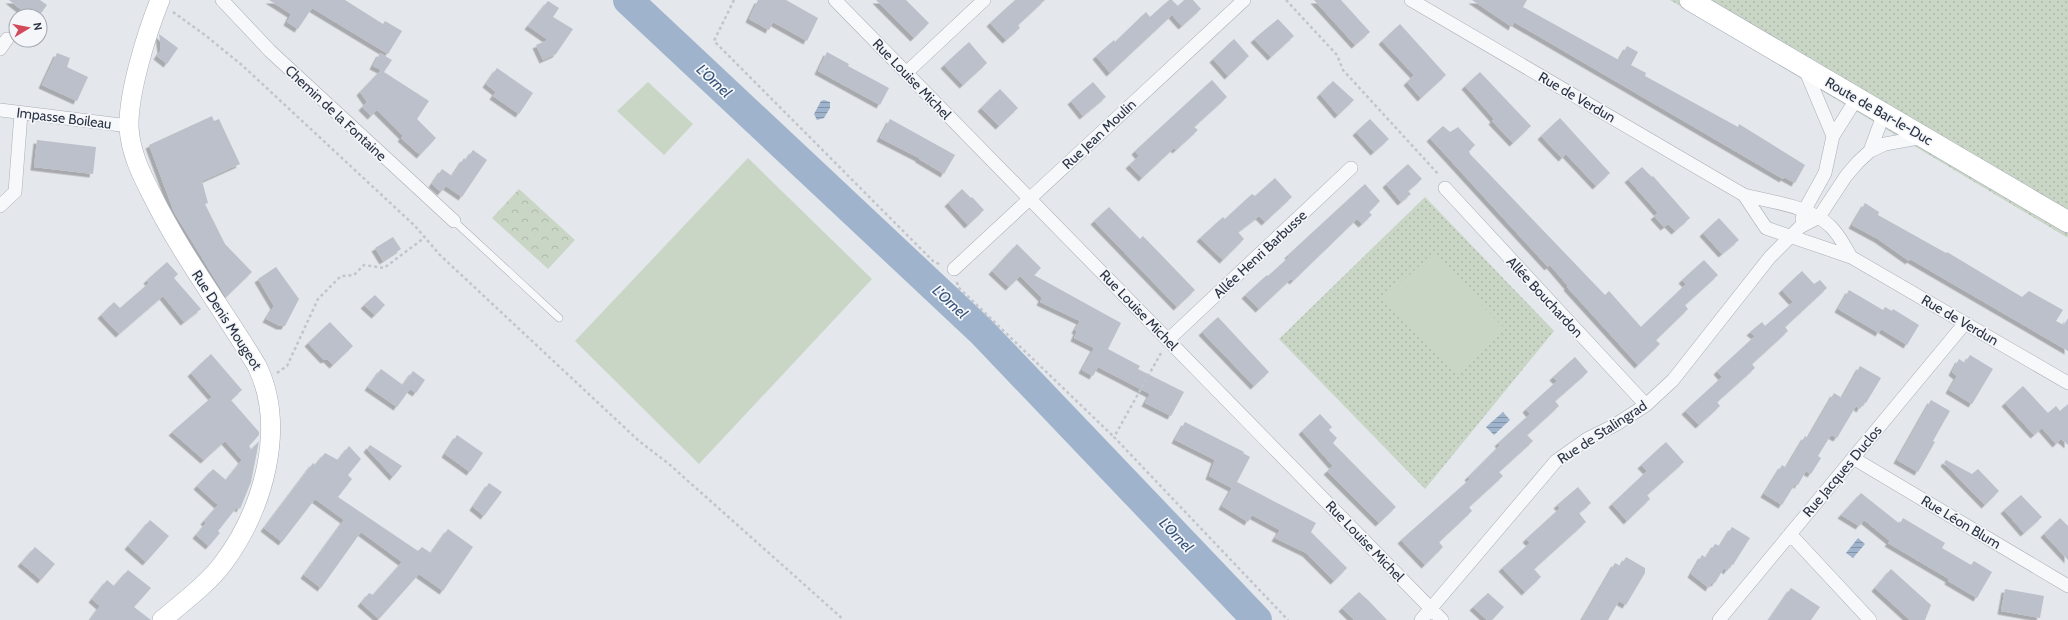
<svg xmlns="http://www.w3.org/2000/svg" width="2068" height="620" font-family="Cabin,sans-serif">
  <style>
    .grass { fill: url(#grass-dots) }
    .forest { fill: url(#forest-crowns) }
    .pitch { fill: #c9d6c5 }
    .water { fill: url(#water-rules) }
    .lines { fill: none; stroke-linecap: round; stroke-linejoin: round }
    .river { stroke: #9fb4cc; stroke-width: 30 }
    .building { fill: #bbc0ca; filter: url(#shadow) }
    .lane-casing { stroke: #a9aeb7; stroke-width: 8 }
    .street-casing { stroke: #a9aeb7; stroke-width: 14 }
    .secondary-casing { stroke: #a9aeb7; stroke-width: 20 }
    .primary-casing { stroke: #a3abb8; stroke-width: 22 }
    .path { stroke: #c2c5cb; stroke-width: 2.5; stroke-dasharray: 3 3; stroke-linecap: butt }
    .lane { stroke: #f7f8fa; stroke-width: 7 }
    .street { stroke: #f7f8fa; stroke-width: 13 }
    .secondary { stroke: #fff; stroke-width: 19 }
    .primary { stroke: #fff; stroke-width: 21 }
    .labels { text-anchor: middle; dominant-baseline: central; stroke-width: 3.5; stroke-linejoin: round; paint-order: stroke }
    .street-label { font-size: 14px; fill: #2b3445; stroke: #f4f6f9 }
    .water-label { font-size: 15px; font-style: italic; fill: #34527a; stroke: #f4f6f9 }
  </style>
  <defs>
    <pattern id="grass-dots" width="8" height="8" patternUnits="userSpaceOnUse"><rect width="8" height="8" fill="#c9d6c5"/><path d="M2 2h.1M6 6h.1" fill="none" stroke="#adb8ab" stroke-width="1.8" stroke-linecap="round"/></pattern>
    <pattern id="forest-crowns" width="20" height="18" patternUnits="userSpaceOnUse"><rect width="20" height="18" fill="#c9d6c5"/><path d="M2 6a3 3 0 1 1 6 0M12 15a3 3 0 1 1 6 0" fill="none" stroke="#adb8ab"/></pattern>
    <pattern id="water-rules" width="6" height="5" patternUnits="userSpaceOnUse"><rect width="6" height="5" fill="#9fb4cc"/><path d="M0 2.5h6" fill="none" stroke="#8293a7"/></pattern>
    <filter id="shadow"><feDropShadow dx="-3.5" dy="3.5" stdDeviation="0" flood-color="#0004"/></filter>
  </defs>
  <rect width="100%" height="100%" fill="#e4e7ec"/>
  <path class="grass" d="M1670,0H2068V238Z
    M1425,197L1554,331L1425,489L1279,339Z"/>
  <path class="forest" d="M519,189L575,240L548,269L492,218Z"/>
  <path class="pitch" d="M648,82L693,124L664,155L617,111Z
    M748,158L872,279L699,464L575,341Z
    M1433,254L1503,327L1459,374L1384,297Z"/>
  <path class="water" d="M824,100L830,102V108L824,118L817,120L814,114L821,101Z
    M1503,412L1510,420L1494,435L1486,427Z
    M1858,538L1865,544L1853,558L1846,553Z"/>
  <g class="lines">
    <path class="river" d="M628,0L981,331L1257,620"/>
  </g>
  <path class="building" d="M9,0H40L47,5L39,16H29Z
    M269,0H345L383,24L385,21L402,31L388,54L312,8L298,29L287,22L291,14Z
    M758,0H786L818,18L807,41L773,22L769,30L749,19Z
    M876,0H906L929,23L914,38Z
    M1015,0H1045L1018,25L1020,28L1006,40L990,23Z
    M1169,0H1172L1178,6L1184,0H1193L1201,9L1182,26L1172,15L1110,73L1096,56L1114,40L1115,42L1146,12L1150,17Z
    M1314,0H1341L1370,32L1355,45Z
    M1472,0H1527L1523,7L1619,60L1627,46L1638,52L1631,65L1646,73L1645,76L1738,127L1739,124L1805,165L1795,183L1784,177L1783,179L1514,22L1512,27Z
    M548,1L559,8L553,17L573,29L556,54L543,60L536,45L548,40L528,26Z
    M1278,19L1294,36L1271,57L1254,39Z
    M1400,24L1446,75L1421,98L1407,82L1414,75L1382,41Z
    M159,34L178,48L167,64L157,56L161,50Z
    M1234,39L1249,56L1228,76L1213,59Z
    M969,42L987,63L963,85L944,65Z
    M827,52L849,64L848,66L889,88L880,105L818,71Z
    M57,53L70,58L67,67L88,77L77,101L42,85Z
    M380,53L392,60L384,72L429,101L417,119L436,138L420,155L401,138L403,136L377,110L371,116L362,107L367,102L360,92L381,70L373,66Z
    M497,68L533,93L519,114L493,96L496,92L486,84Z
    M1480,72L1531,126L1513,143L1492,121L1494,119L1465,86Z
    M1212,80L1227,97L1194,127L1198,130L1176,150L1174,148L1142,178L1129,165L1139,156L1135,151Z
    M1333,81L1354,100L1338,115L1320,94Z
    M1093,82L1106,97L1083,116L1071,101Z
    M1000,89L1018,108L999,126L981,108Z
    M212,116L214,121L219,119L240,164L202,181L208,203L205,204L225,244L252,272L226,297L174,212L149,145Z
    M1560,118L1610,173L1596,186L1566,154L1562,158L1541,136Z
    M890,119L955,155L944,174L919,159V158L880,138Z
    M1370,119L1389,139L1374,152L1356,132Z
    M1443,126L1450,132L1458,127L1475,145L1469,151L1470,154L1605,295L1609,291L1641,327L1686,284L1682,280L1704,260L1718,275L1685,305L1688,309L1656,340L1660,344L1638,365L1567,287L1568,286L1550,265L1548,267L1430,138Z
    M37,140L96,147L93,174L34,167Z
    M473,150L487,160L462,197L446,186L441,192L432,184L442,169L452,176L464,158L466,160Z
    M1408,164L1422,179L1408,191L1411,194L1401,202L1386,184Z
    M1642,167L1652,177L1653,176L1690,218L1675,231L1668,224L1664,227L1654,216L1658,213L1628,179Z
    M1275,178L1292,197L1265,222L1259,216L1238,232L1244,239L1223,260L1200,238L1223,217L1225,219L1252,194L1255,196Z
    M1365,184L1380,201L1369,212L1372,215L1362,224L1357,219L1293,281L1291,279L1259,309L1245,295L1267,275L1268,276L1289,257L1288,255Z
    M962,189L971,198L972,197L984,210L968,225L948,203Z
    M1865,203L1879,212L1878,215L1946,253L1947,252L2022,297L2029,291L2063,310L2056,321L2064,325L2068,318V351L1922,266L1910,259L1909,261L1878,239L1852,225Z
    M1109,207L1140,239L1143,236L1195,290L1177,307L1094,221Z
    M1719,218L1739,240L1722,254L1703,233Z
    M393,237L401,249L383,261L375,248Z
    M1017,244L1041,268L1034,275L1121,323L1108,349L1140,366L1138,369L1184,392L1171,416L1145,403L1150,394L1098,367L1093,376L1082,370L1094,348L1074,338L1077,331L1075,330L1080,321L1040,302L1042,298L1020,276L1009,287L992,271Z
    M167,262L178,274L174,278L201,309L184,322L163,296L119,334L101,315L114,302L120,308L149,283L147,280Z
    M276,267L299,299L285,326H280L266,319L274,306L258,279Z
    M1802,271L1814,284L1820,280L1827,288L1785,327L1788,331L1752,364L1755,368L1717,402L1720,406L1699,425L1685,411L1722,377L1717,371L1755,336L1750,332L1762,322L1765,326L1793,302L1782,290Z
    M1849,290L1883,310L1885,307L1892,311L1893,309L1919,325L1907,345L1881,329L1879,333L1838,309Z
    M375,295L385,305L375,315L364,305Z
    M1218,317L1269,372L1254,386L1202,332Z
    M330,322L353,346L333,365L327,359L324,360L308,343Z
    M211,354L242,390L231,400L259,432V435L249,446L251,449L247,454L259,441L251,482L240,509L237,507L218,531L220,533L209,546L196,535L206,523L204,521L218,505L197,486L213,469L226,480L242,460L225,441L204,460L172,432L212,397L191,373Z
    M1970,355L1993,369L1972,404L1949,390L1957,376L1952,372L1959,359L1965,363Z
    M1575,357L1588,372L1555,401L1559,406L1527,435L1533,441L1499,472L1503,476L1469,507L1472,511L1439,542L1443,547L1425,565L1401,540L1470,479L1468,477L1500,445L1498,443L1530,414L1526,409L1557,381L1553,377Z
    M1860,366L1881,378L1866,403L1864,402L1860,409L1856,406L1837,438L1831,435L1818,456L1821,458L1811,474L1806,471L1798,485L1795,484L1782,505L1764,494L1782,465L1786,468L1805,436L1808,438L1834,393L1842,398Z
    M381,369L403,385L413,371L425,380L416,393L410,389L397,407L368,387Z
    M2023,386L2048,413L2056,406L2060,411L2068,404V445L2061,439L2056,444L2042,428L2034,435L2005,403Z
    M1931,400L1950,411L1933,441L1935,442L1918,472L1897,460Z
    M1320,414L1332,427L1329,430L1337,438L1333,443L1396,507L1379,523L1327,471L1333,466L1302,431Z
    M1185,422L1244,452L1243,453L1250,457L1237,482L1316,523L1311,532L1347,568L1334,581L1306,553L1275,538L1280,530L1252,515L1248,522L1222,506L1232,488L1209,476L1215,460L1175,440Z
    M457,435L483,453L470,472L445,454Z
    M1666,442L1684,462L1647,495L1650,499L1627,521L1612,504L1647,471L1641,465Z
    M370,445L402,466L393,477L367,449Z
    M349,446L361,459L348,475L352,479L338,497L418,551L422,547L431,553L448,529L473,547L443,591L419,574L379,619L361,603L369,593L373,595L402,562L361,532L321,588L304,575L344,520L315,499L282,542L264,528L313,463L315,465L325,453L338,460Z
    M1946,460L1972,474L1978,469L1999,491L1985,505L1944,463Z
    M489,483L502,492L484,516L473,507Z
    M1578,487L1591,503L1579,513L1586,522L1534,569L1541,577L1525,592L1502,568L1530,543L1526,539L1560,508L1557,505Z
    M1861,493L1900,524L1903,518L1945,543L1942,548L1971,565L1974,561L1992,572L1977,598L1948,581L1949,579L1888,543L1890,541L1864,520L1859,526L1841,515Z
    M2021,495L2042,517L2024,533L2004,510Z
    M2060,518L2068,526V560L2044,534Z
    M150,520L169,536L146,562L128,546Z
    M1732,527L1750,538L1733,565L1732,564L1727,571L1724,568L1715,583L1712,582L1709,588L1691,574L1702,555L1706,558L1715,544L1720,546Z
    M35,547L55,564L41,580L21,563Z
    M1626,557L1645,568V573L1626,605L1619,601L1608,620H1582L1615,563L1621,566Z
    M1891,569L1931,605L1925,620H1910L1875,588Z
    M128,570L151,588L134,607L151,620H90L100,606L92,599L107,580L114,586Z
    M1791,588L1820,607L1811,620H1769Z
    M2005,589L2044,596L2040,618L2001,611Z
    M1359,592L1369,601L1387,620H1354L1342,608Z
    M1488,593L1504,607L1492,620H1487L1473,607Z"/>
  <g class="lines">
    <g class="lane-casing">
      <path id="lane" d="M454,221L559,318"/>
    </g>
    <g class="street-casing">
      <path id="street" d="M222,0L270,51L454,221
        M835,0L1442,620
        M1411,0L1744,195C1772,202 1809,206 1830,226C1839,234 1845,247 1851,257
        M0,49L7,39
        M906,73L984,0
        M0,110L129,126
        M1833,136L1857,98
        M1870,151L1884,113
        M1445,188L1646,405
        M1744,195L1766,228L1851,257L2068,383
        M0,206L15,192L21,113
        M1802,219L1804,211L1825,173L1833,136L1804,67
        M954,269L1244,0
        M1168,340L1351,168
        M1853,458L2068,586
        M1790,534L1870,620
        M1421,620L1556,461L1587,439L1615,425L1646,405L1673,380L1770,257L1800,227L1819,217L1846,176L1858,162L1870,151L1885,144L1924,137
        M1719,620L1965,323"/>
    </g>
    <g class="secondary-casing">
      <path id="secondary" d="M160,0C147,32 128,93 129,127C130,151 141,174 152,195C182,256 223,309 257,366C287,428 263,509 224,562C208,584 183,602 162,620"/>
    </g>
    <g class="primary-casing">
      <path id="primary" d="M1690,0L2068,222"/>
    </g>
    <path class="path" d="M734,0L714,41L934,262L942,265
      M1286,0L1337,55L1343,70L1439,175
      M173,12L205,35L243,66L415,226L440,255L639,441L669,464L844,620
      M957,282L958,287L1114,437
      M1161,353L1114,437L1288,620
      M277,373L287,366L318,299L341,276L354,275L364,265L384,268L424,238"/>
    <use href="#lane" class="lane"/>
    <use href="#street" class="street"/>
    <use href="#secondary" class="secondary"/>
    <use href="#primary" class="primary"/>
  </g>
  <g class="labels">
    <g class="street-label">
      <text transform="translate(912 79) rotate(46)">Rue Louise Michel</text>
      <text transform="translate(1577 97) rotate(30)">Rue de Verdun</text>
      <text transform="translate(1879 111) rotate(30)">Route de Bar-le-Duc</text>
      <text transform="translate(336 113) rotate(43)">Chemin de la Fontaine</text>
      <text transform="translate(64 118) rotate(7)">Impasse Boileau</text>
      <text transform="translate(1099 134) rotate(-43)">Rue Jean Moulin</text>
      <text transform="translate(1260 254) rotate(-43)">Allée Henri Barbusse</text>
      <text transform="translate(1545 297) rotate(47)">Allée Bouchardon</text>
      <text transform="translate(1139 310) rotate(46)">Rue Louise Michel</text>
      <text transform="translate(227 320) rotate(57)">Rue Denis Mougeot</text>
      <text transform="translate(1960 320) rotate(30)">Rue de Verdun</text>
      <text transform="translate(1602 432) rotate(-33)">Rue de Stalingrad</text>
      <text transform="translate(1842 471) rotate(-50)">Rue Jacques Duclos</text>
      <text transform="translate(1961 522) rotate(31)">Rue Léon Blum</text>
      <text transform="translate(1365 541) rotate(46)">Rue Louise Michel</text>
    </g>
    <g class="water-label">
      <text transform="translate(714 81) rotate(43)">L'Ornel</text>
      <text transform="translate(950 302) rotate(43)">L'Ornel</text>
      <text transform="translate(1176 535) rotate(46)">L'Ornel</text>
    </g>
  </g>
  <g transform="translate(28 28) rotate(80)"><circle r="19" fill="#f4f6f9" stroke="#a4a8b1"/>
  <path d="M0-3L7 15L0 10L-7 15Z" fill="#d1495b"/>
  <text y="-6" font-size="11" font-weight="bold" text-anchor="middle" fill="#2b3445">N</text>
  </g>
</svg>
